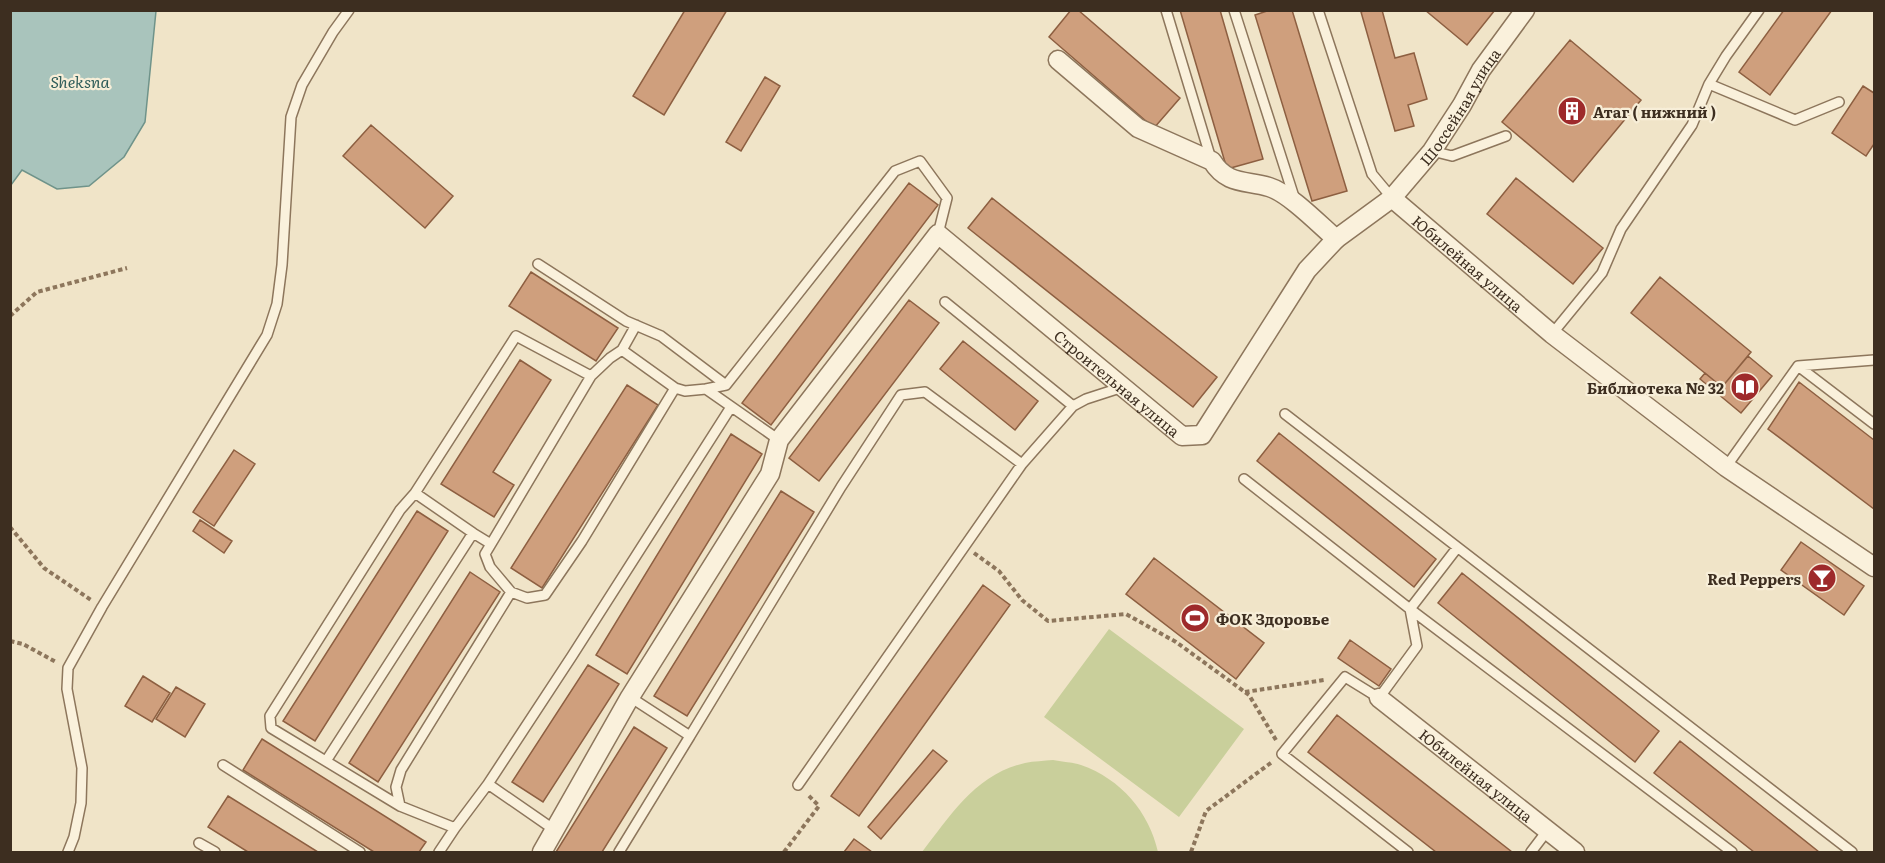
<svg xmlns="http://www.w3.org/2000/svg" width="1885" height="863" font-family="Literata,serif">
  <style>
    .green { fill: #c9cf9b }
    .water { fill: #a9c4bc; stroke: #6f938a; stroke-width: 1.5 }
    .building { fill: #cf9f7d; stroke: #8d5f41; stroke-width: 1.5 }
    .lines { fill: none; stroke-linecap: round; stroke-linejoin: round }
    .lane-casing { stroke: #8d765c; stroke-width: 12 }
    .street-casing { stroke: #8d765c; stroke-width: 21 }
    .path { stroke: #8d765c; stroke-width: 4; stroke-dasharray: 4.5 3; stroke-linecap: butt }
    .lane { stroke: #faf1dc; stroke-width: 9 }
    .street { stroke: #faf1dc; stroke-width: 18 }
    .labels { text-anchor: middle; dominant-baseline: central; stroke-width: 4.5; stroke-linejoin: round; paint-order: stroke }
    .street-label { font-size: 15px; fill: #3d2e20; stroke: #f7eed8 }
    .poi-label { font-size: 15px; font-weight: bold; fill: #3d2e20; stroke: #f7eed8; text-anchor: start }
    .water-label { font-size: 16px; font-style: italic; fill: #2f5d5a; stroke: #f7eed8 }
  </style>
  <rect width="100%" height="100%" fill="#f0e4c8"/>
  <path class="green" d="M1109,629L1244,729L1179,817L1044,717Z
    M1053,760C1062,762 1073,762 1081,765C1121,779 1149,812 1158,852H922C951,815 976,774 1025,763C1034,761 1044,761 1053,760Z"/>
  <path class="water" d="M11,10L156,11L145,122L124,157L89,186L57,189L22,170L11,185Z"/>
  <path class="building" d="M685,10H727L664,115L633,96Z
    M1071,10H1078L1180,98L1154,128L1049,37Z
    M1180,10H1220L1263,159L1227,169Z
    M1270,10H1292L1347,191L1312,201L1255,15Z
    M1366,10H1382L1395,58L1414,53L1427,99L1408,105L1414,126L1395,131L1361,12Z
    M1425,10H1495L1467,45Z
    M1784,10H1832L1770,95L1739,72Z
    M1570,40L1641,100L1573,182L1502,122Z
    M765,77L780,86L741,151L726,142Z
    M1863,86L1874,93V144L1866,156L1832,133Z
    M371,125L453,196L425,228L343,156Z
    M1516,178L1603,248L1573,284L1487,214Z
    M909,183L938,205L771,425L742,403Z
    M992,198L1217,377L1193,407L968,228Z
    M531,272L618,328L596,361L509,306Z
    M1660,277L1751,352L1722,387L1631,313Z
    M909,300L939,323L819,481L789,458Z
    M963,341L1038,401L1015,430L940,369Z
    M1748,356L1772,376L1741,413L1700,379L1705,373L1722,387Z
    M520,360L551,380L493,472L514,485L494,517L441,484Z
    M1799,382L1874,440V509L1768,429Z
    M627,385L658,405L542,588L511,568Z
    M1279,433L1436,559L1414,587L1257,461Z
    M731,434L762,454L627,674L596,655Z
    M234,450L255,464L214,526L193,512Z
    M781,491L814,512L687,716L654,696Z
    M417,511L448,531L315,741L283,721Z
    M200,520L232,541L224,553L193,531Z
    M1801,542L1864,586L1844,615L1781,570Z
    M1154,558L1264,643L1236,679L1126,594Z
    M470,572L500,592L378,782L349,763Z
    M1462,573L1659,731L1635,762L1438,603Z
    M983,585L1010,605L859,816L831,796Z
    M1350,640L1391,669L1379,686L1338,658Z
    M588,665L619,684L543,802L512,782Z
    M143,676L170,693L152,722L125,706Z
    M176,687L205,704L185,737L156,719Z
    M1337,715L1512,852H1436L1308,752Z
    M634,727L667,748L602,852H556Z
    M262,739L426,842L419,852H374L243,770Z
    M1680,741L1819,852H1754L1678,792L1654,773Z
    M933,750L947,761L881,839L868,827Z
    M228,796L318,852H248L208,827Z
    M854,839L872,852H844Z"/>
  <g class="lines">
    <g class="lane-casing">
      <path id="lane" d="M1166,10L1211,159
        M1234,10L1295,200
        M1318,10L1372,174L1392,198
        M1709,84L1795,120L1839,102
        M1432,151L1452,156L1506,136
        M538,264L626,321L661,336L726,385
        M945,302L1073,406
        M636,325L622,350L675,388
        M1552,334L1602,273L1621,229L1692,125L1709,84L1726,56L1759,10
        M1798,366L1874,424
        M1285,414L1852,852
        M779,440L706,389L726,385L895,171L920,161L947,198L938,234
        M1726,467L1798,366L1874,360
        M1244,479L1410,609L1732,852
        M473,533L491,544L485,554L490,567L511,592
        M491,544L591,376
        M630,697L690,736L841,487L901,395L925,392L1022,464
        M326,761L473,533L415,493
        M223,765L360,852
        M798,785L1022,464L1073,406L1086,399L1123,387
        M400,806L271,728L270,716L400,510L415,493L516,336L591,376L610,358L622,350
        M455,828L488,784
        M556,831L488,784L572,656L731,407
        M199,843L215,852
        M68,852L74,837L81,803L82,768L67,689L68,668L102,607L267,335L277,304L282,265L291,117L302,85L333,32L349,10
        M439,852L455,828L400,806L396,787L401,770L511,592L527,598L545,595L582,541L675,388L685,391L706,389
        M619,852L690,736
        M1408,852L1282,754L1345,677L1379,698L1417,646L1410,609L1457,548
        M1531,852L1547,831"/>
    </g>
    <g class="street-casing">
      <g id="street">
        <path id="s1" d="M1058,60L1138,128L1212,161C1227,185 1245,180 1269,187C1289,193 1320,225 1336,239L1392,198L1432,151L1462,105L1481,70L1525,10"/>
        <path id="s2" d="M1392,198L1552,334L1726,467L1874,567"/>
        <path id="s3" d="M1379,698L1575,852"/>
        <path id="s4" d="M542,852L630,697L770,474L779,440L938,234L1182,436L1202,435L1307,270L1336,239"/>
      </g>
    </g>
    <path class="path" d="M10,316L37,292L127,268
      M10,527L44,568L91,600
      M974,553L999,571L1022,600L1048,621L1126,614L1176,642L1249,695L1276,740
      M10,641L23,644L56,662
      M1245,692L1324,680
      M784,852L819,806L807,794
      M1191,852L1206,811L1272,762"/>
    <use href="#lane" class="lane"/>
    <use href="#street" class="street"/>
  </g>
  <defs>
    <g id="building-disc" transform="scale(1.5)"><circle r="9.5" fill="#9e2a2b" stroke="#f7eed8"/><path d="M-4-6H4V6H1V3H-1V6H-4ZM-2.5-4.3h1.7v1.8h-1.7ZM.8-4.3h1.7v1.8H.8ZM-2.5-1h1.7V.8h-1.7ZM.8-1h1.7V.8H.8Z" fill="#fff"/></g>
    <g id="library-disc" transform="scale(1.5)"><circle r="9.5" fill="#9e2a2b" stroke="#f7eed8"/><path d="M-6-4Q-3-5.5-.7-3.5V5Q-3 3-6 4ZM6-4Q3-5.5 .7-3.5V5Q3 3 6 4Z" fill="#fff"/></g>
    <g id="bar-disc" transform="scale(1.5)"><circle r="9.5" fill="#9e2a2b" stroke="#f7eed8"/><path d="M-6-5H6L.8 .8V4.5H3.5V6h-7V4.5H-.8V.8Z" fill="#fff"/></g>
    <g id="stadium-disc" transform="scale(1.5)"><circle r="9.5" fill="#9e2a2b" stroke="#f7eed8"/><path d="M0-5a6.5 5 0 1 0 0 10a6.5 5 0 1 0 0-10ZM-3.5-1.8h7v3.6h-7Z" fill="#fff"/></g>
  </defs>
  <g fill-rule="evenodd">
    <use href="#building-disc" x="1572" y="111"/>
    <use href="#library-disc" x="1745" y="387"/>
    <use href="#bar-disc" x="1822" y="578"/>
    <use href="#stadium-disc" x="1195" y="618"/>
  </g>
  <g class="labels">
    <g class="street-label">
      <text stroke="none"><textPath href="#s1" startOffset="520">Шоссейная улица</textPath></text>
      <text stroke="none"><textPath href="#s2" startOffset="100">Юбилейная улица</textPath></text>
      <text stroke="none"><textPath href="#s4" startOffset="970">Строительная улица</textPath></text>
      <text stroke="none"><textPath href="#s3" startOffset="124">Юбилейная улица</textPath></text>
    </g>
    <g class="poi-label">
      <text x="1593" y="111">Атаг ( нижний )</text>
      <text x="1724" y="387" text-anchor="end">Библиотека № 32</text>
      <text x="1801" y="578" text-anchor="end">Red Peppers</text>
      <text x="1216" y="618">ФОК Здоровье</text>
    </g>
    <g class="water-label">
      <text x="80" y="81">Sheksna</text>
    </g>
  </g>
  <rect width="1885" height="863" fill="none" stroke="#3d2e20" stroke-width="24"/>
</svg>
